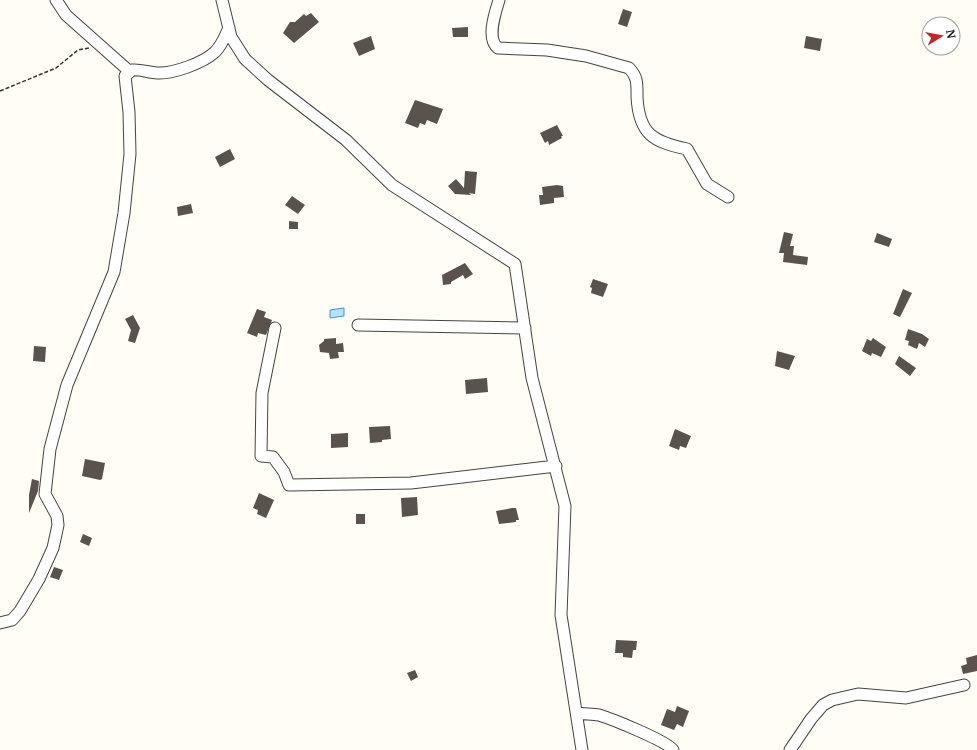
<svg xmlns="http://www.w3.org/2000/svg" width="977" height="750" font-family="Merriweather,serif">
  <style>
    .water { fill: #b9e0f7; stroke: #3f96cf }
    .building { fill: #5a524d }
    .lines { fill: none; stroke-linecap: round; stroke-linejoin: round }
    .minor-casing { stroke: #444; stroke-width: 13 }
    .path { stroke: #333; stroke-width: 1.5; stroke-dasharray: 4 2; stroke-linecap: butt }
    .minor { stroke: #fff; stroke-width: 11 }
  </style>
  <rect width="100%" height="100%" fill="#fffdf5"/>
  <path class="water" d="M344,308V316L330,318V310Z"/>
  <path class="building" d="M623,9L632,12L627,27L618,24Z
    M311,13L319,22L294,43L283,33L290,22H295L304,14L306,16Z
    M468,27V37H453L452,28Z
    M371,36L375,49L359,56L353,43Z
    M806,36L822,39L820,51L804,48Z
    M415,100L443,109L437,124L427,120L425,125L420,123L418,128L405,123Z
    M557,125L563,136H561L562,138L549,145L548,141L545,143L540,133Z
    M230,149L235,159L220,167L215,157Z
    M465,171L477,172L475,194L469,193L471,195L455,194L448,186L456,179L464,188Z
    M557,185L563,186L564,197L554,198V203L540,205L539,195H543L542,187Z
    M292,196L305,205L298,214L285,205Z
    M191,204L193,213L178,216L177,207Z
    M289,221L298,222V229H289Z
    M784,232L793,234L790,246H794L793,255L808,257L807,265L783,262L784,253H779Z
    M877,233L892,239L889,247L874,242Z
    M465,263L473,274L465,279L463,275L451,282V284L443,285L442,275Z
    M593,279L608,284L603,297L591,293L592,288L590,287Z
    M903,289L912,293L900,317L893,314Z
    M257,309L266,312L264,317L272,320L266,335L258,333L257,337L247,333Z
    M133,315L140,328L135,343L128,341L131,330L125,319Z
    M908,329L922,334L929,339L925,347L919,343L917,349L908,345L909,341L905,340Z
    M336,338V344L343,343L344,352H338L339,358L330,359L329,353L320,352L319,345L324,341V339Z
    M873,338L886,347L881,357L872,353L871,356L862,351L867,339L871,341Z
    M34,346L46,347L45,362L33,361Z
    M777,351L795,356L789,370L775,366Z
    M899,356L916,368L910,376L895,364Z
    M487,378L488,392L466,394L465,380Z
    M390,426L391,439L382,440V442L370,443L369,427Z
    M675,429L691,436L686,448L680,446L679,450L669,446Z
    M348,433V447L331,448V434Z
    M85,459L105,463L102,479L100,480L82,476Z
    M32,479L39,481L38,491L29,513V495Z
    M259,493L274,500L266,518L257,514L258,510L253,508Z
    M417,497L418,515L402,517L401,498Z
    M512,508H516L519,520H516V522L499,524L496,511Z
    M356,514H365V524H356Z
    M83,534L92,538L89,546L80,542Z
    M54,567L63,570L59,580L50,577Z
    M616,640L637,641L636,650H633L632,658L623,657V653H615Z
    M977,655V671L963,674L961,666L967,664L966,658Z
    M415,670L418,677L411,681L407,673Z
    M677,706L689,711L683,727L677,724L674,730L661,725L667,709L675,712Z"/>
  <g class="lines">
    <g class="minor-casing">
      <path id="minor" d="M56,0L66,15L129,71
        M222,0L231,37L245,59L268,80L346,140L392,185L515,264L532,378L565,506L561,615L582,750
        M499,0C495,13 486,39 498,48L547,50L586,56L629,68C638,77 637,85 637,97C639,135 654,142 687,149L707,184L728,197
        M358,325L525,328
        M275,328L262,393L261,456L273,457L284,472L289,485L411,483L556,466
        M0,623L12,620L20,611L39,579L53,548L58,525L57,516L45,494L50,449L67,385L114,272L124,213L130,154L129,112L125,76L132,70C141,69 149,73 157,73C173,74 203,63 215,52C222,45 225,36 229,28
        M577,713C584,714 592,714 599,715C612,719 667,741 673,750
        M790,750L811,719L823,705L832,700L858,694L906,698L964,685"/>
    </g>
    <path class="path" d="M0,91L56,68L78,50L89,48"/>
    <use href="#minor" class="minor"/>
  </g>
  <g transform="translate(941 36) rotate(79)"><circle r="19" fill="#ffffff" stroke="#a0a0a0"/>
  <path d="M0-3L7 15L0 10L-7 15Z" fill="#c4262e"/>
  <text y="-6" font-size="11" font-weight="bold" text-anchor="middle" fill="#111111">N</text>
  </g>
</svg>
